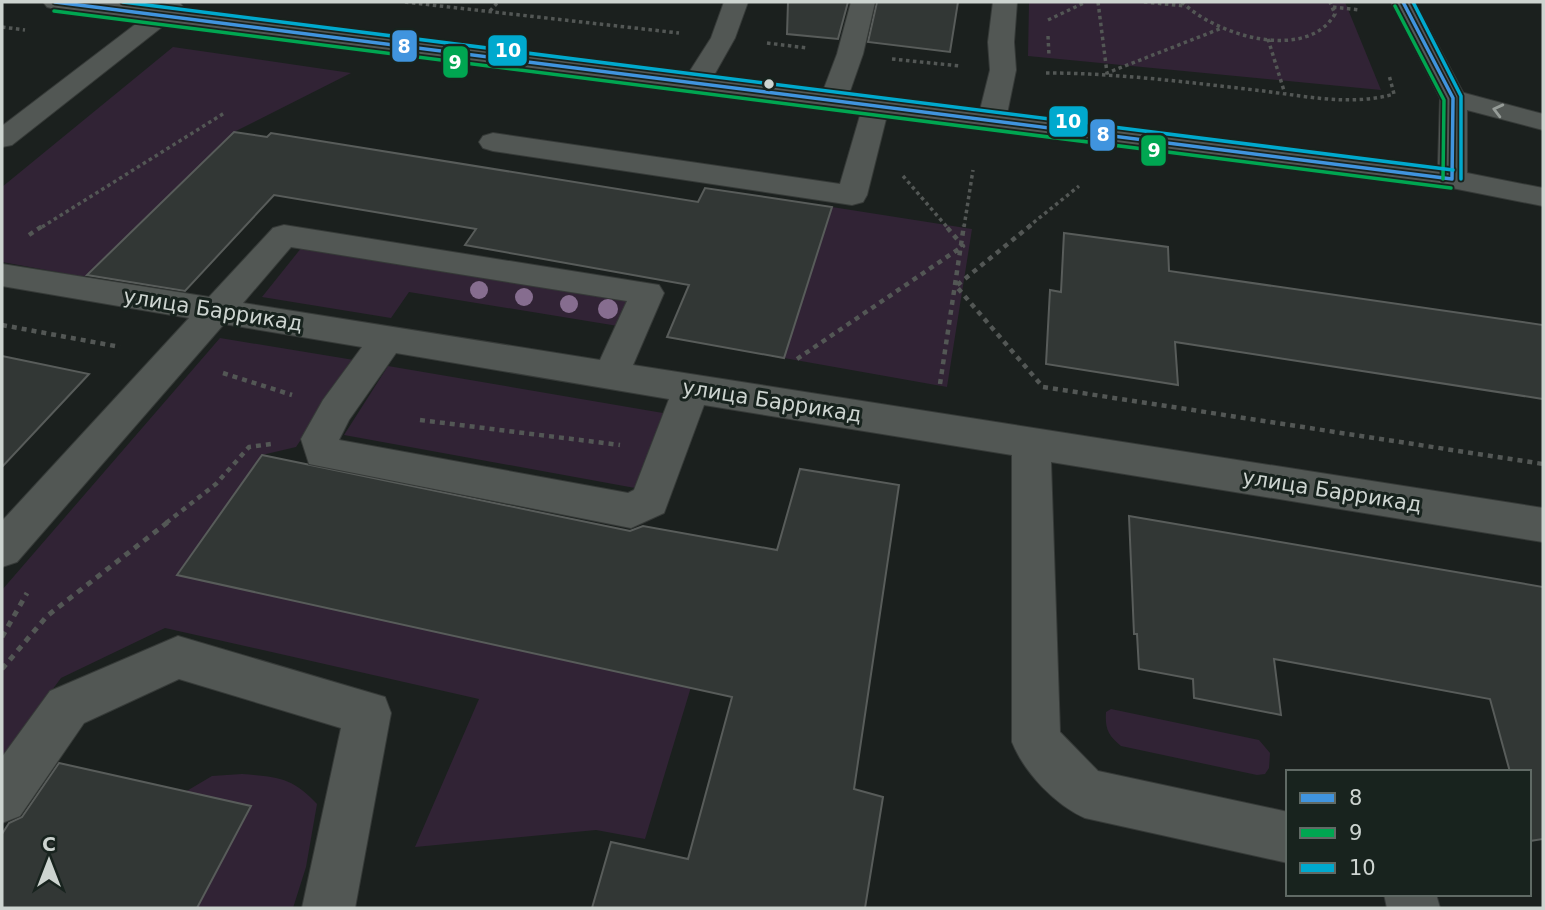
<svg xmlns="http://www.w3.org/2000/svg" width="1545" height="910" font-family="'DejaVu Sans',sans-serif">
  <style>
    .green { fill: #312335 }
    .building { fill: #323735; stroke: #585c5a; stroke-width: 2 }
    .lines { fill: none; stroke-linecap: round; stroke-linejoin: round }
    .minor-casing { stroke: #363a38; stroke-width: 2 }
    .major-casing { stroke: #363a38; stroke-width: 2 }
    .path-far2 { stroke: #535755; stroke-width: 3.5; stroke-dasharray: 3.5 3.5; stroke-linecap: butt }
    .path-far1 { stroke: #535755; stroke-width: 4.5; stroke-dasharray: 5 5; stroke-linecap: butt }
    .path { stroke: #535755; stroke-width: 5; stroke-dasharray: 6 6; stroke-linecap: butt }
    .minor { fill: #525754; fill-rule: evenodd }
    .major { fill: #56565a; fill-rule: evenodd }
    .bus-1-casing { stroke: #18231e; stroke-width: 7 }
    .bus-2-casing { stroke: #18231e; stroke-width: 7 }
    .bus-3-casing { stroke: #18231e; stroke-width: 7 }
    .bus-1 { stroke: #4094de; stroke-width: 3.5 }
    .bus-2 { stroke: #00a651; stroke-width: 3.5 }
    .bus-3 { stroke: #00a9ce; stroke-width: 3.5 }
    .tree { fill: #866d8f }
    .oneway { stroke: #969c98 }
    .bus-dot { fill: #cdd4d0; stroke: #18231e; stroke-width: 2.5 }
    .labels { text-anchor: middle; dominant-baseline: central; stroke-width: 6; stroke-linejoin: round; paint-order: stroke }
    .street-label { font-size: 21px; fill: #cdd4d0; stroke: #18231e }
    .line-badge { stroke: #18231e; stroke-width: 2.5 }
    .badge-label { font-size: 19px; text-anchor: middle; font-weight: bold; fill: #fff }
  </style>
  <rect width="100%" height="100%" fill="#1b201e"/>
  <path class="green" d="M1029,2H1345L1381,90L1028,56Z
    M173,47L351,73L234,132L85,277L2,262V187Z
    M832,207L972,229L947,387L784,358Z
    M302,247L636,300L624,327L409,292L391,318L262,297Z
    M220,338L354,360L296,447L262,455L178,574L691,687L645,839L596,830L415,847L479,699L165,628L61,678L2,757V590Z
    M388,366L663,413L635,488L344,435Z
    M1111,709L1259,740L1270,753L1269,768L1265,774L1257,775L1121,746C1108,735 1105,729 1106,712Z
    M242,774C277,777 292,777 317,804L306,867L293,908H197L251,806L185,792L212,776Z"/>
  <path class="building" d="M788,2H848L838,39L787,34Z
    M877,2H958L950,52L868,42Z
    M234,132L267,137L271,133L698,202L705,188L832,207L784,358L667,337L689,285L465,245L476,229L274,195L185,291L87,275Z
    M1064,233L1168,247L1169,271L1543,325V399L1175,342L1178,385L1046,364L1050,290L1061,292Z
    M2,356L89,374L2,467Z
    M262,455L630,531L643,526L777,550L800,469L899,485L854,789L883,797L865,908H592L611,842L688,859L732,697L177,575Z
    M1129,516L1543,587V839L1530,841L1529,772H1510L1490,699L1274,659L1281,715L1194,698L1193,679L1139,669L1137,634H1134Z
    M59,763L251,806L197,908H2V834L9,823L22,817Z"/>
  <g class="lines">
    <g class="minor-casing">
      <path id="minor" d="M43,2H110L157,8C165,2 171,1 180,3L184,8L182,11L688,74L711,38L724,2H748L735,38L713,77L823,91L837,54L851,2H875L863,54L849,94L980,110L990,70L988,42L993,2H1017L1014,42L1016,70L1007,114L1438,168L1440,98L1443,92L1453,90L1543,114V130L1467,110V173L1543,188V206L1452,188L887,115L867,195L863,202L852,205L493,151L483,148L479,142L483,136L493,133L840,184L861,112L167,23L12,145L2,147V126L141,20L55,9L47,7Z
        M284,225L659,285L664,293L633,365L1543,508V542L1051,462L1060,732L1098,771L1288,812V863L1085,818C1055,805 1024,772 1012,742V455L704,405L664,513L631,528L309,464L301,439L323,400L362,347L224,324L17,562L2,567V521L189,318L2,286V264L209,297L273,228ZM291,247L627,301L600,360L243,303ZM396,353L669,399L634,490L628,493L339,440L349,420Z
        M178,636L385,697L391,713L355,908H302L341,728L179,679L84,723L20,816L2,823V757L50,691Z
        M1384,894H1436L1440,908H1387Z"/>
    </g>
    <g class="major-casing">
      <path id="major" d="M1391,2H1415L1466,98L1463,104L1453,106L1443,104Z"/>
    </g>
    <path class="path-far2" d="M405,2L679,33
      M1098,2L1107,73L1222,28
      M1144,2L1186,6
      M1182,2C1215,35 1306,63 1335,14L1330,2
      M1333,7L1360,10
      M490,11L498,2
      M1048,20L1086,2
      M2,27L25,30
      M1048,36L1049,55
      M1268,39L1285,94
      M767,43L807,48
      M892,59L960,66
      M1046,73C1116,73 1185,82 1255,90C1300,95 1350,107 1394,94L1389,75
      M903,176L947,227
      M42,227L226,112
      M964,227L973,170
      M1028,227L1079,186"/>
    <path class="path-far1" d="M1031,225L956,286L1043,387L1543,464
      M29,235L44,225
      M2,325L120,347
      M797,359L963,246L945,225
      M223,373L292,395
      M940,384L964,225
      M420,420L620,445
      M166,523L216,484L249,447L271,444"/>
    <path class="path" d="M2,637L27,593
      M2,669L47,616L168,522"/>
    <use href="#minor" class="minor"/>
    <use href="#major" class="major"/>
    <g class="bus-1-casing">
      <path id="bus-1" d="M55,2L1452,179
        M1403,2L1453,98L1452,179"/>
    </g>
    <g class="bus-2-casing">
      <path id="bus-2" d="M1395,6L1444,100L1443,179
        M54,11L1451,188"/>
    </g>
    <g class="bus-3-casing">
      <path id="bus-3" d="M123,2L1453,170
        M1413,2L1461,96V179"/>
    </g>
    <use href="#bus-1" class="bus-1"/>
    <use href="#bus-2" class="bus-2"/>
    <use href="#bus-3" class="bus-3"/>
  </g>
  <g class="tree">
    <circle cx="479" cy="290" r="9"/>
    <circle cx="524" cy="297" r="9"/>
    <circle cx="569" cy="304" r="9"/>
    <circle cx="608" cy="309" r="10"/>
  </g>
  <defs><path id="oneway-chevron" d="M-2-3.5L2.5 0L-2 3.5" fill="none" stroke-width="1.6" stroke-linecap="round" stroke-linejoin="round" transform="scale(1.75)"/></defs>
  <use class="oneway" href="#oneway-chevron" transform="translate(1498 110) rotate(-166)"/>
  <circle class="bus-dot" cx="769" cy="84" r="6"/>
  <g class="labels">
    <g class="street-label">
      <text transform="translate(213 310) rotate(9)">улица Баррикад</text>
      <text transform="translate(772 401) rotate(9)">улица Баррикад</text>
      <text transform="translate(1332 491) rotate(9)">улица Баррикад</text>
    </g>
  </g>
  <g class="line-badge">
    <rect x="391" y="29" width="27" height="34" rx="7" fill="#4094de"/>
    <rect x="487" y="34" width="41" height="33" rx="7" fill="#00a9ce"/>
    <rect x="442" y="45" width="27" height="34" rx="7" fill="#00a651"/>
    <rect x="1048" y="105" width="41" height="33" rx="7" fill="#00a9ce"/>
    <rect x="1089" y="118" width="27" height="34" rx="7" fill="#4094de"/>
    <rect x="1140" y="134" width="27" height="33" rx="7" fill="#00a651"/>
  </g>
  <g class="badge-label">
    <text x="404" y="53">8</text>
    <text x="508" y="57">10</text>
    <text x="455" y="69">9</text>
    <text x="1068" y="128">10</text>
    <text x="1103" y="141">8</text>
    <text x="1154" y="157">9</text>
  </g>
  <rect width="1545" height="910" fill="none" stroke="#cdd4d0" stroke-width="7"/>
  <rect x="1286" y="770" width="245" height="126" fill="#18231e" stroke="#606a65" stroke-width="2"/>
  <rect x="1300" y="793" width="35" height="10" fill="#4094de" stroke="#606a65" stroke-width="2"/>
  <text x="1349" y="805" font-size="21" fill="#cdd4d0">8</text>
  <rect x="1300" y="828" width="35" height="10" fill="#00a651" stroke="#606a65" stroke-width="2"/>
  <text x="1349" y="840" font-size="21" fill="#cdd4d0">9</text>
  <rect x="1300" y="863" width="35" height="10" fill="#00a9ce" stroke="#606a65" stroke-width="2"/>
  <text x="1349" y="875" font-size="21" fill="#cdd4d0">10</text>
  <g transform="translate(49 861)" stroke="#18231e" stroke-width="5" paint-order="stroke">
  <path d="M0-5L12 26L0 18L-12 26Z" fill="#cdd4d0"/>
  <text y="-10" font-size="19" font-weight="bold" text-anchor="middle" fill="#cdd4d0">С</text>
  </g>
</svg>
